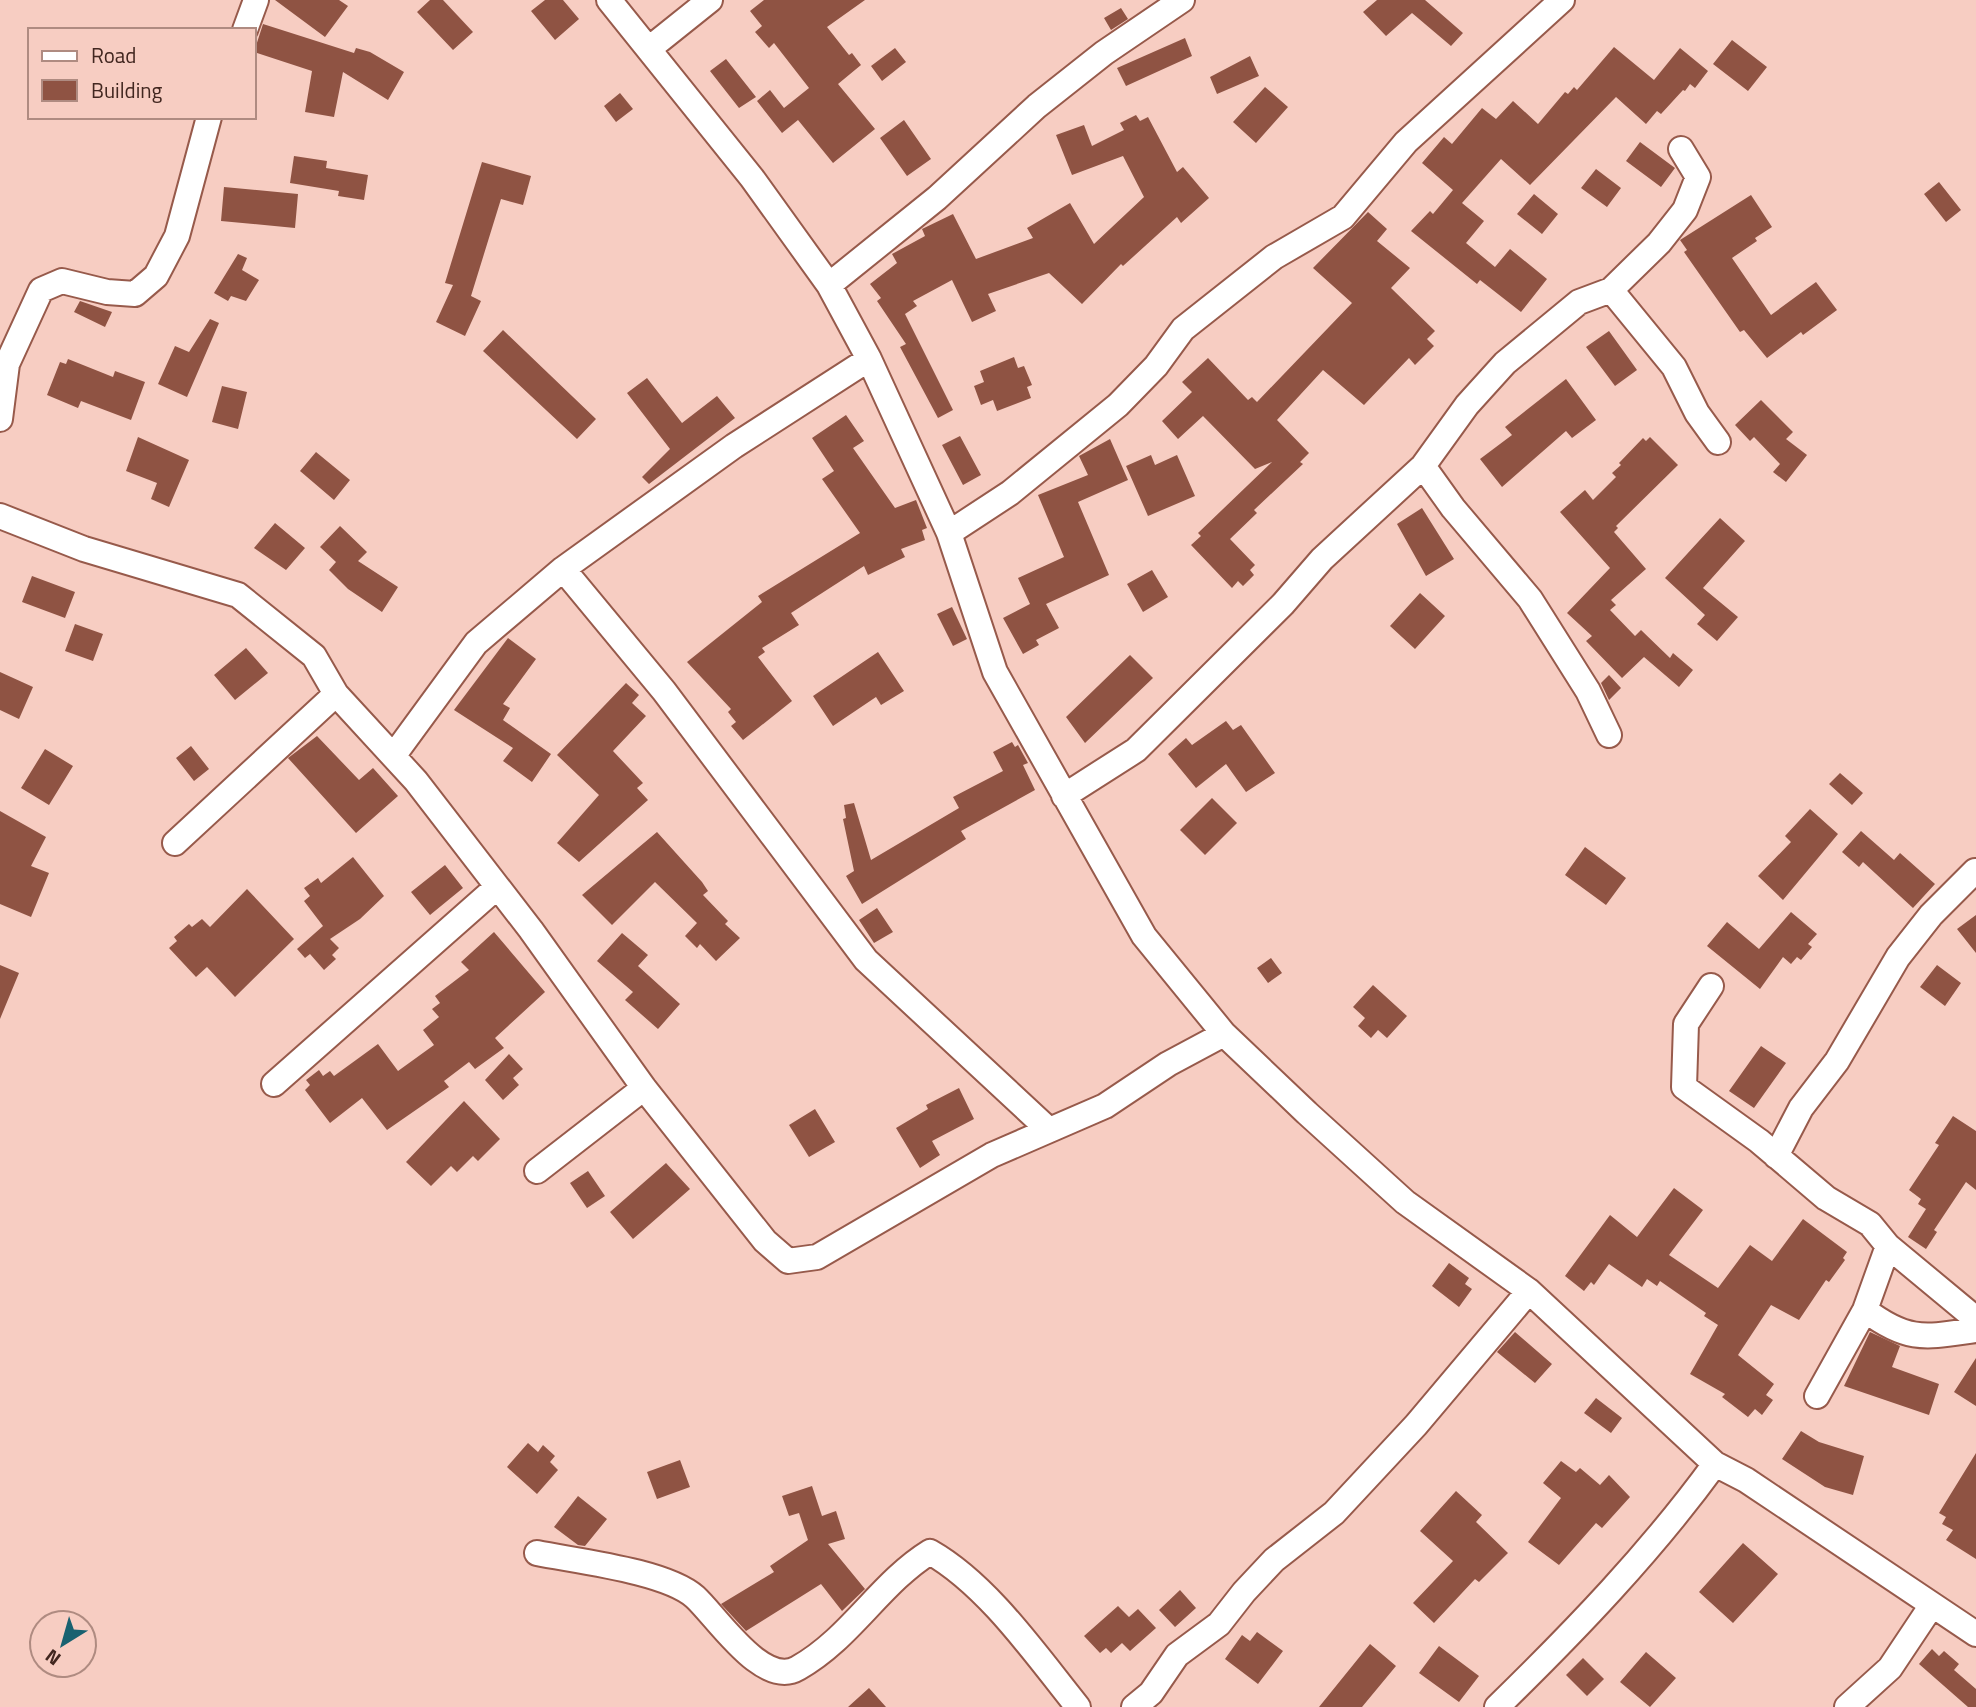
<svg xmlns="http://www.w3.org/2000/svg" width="1976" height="1707" font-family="'Titillium Web',sans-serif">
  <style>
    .building { fill: #8f5343 }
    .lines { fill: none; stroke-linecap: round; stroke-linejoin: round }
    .minor-casing { stroke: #975a4b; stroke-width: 28 }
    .minor { stroke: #fff; stroke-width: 24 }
  </style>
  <rect width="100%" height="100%" fill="#f7cdc2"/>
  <path class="building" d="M275,0H339L348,6L325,37Z
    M430,0H443L473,32L453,50L417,12Z
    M545,0H563L579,19L555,40L531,11Z
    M764,0H865L827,27L849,55L852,53L861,65L838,84L875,129L833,163L798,120L782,133L757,101L770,90L784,108L809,88L774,43L769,48L755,32L762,26L750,11Z
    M1377,0H1425L1463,33L1451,46L1412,13L1386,36L1363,12Z
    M1121,8L1128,19L1111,30L1104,18Z
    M263,24L354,53L356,48L370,52L404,72L388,100L343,72L334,117L305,112L312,71L254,52Z
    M1185,38L1192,56L1126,86L1117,68Z
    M1732,40L1767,67L1748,91L1713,64Z
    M1614,47L1654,80L1680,48L1708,71L1695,88L1690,84L1685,91L1683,90L1661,114L1657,111L1646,124L1616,97L1530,185L1501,159L1462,203L1484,221L1466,243L1495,267L1510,249L1547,279L1521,312L1480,280L1477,284L1411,231L1430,211L1433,214L1453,190L1422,163L1444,137L1452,144L1482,108L1496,119L1513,101L1538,124L1565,92L1568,94L1574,87L1577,90Z
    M895,48L906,62L882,81L871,66Z
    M1250,56L1259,76L1217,94L1210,77Z
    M726,59L756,97L739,108L710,71Z
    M1265,87L1288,107L1256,143L1233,122Z
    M620,93L633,109L616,122L604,106Z
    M1136,115L1140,121L1148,117L1177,172L1183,167L1209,198L1181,223L1177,217L1123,266L1121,264L1082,304L1049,273L988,294L996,311L972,322L952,280L913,301L917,306L905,314L953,410L938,418L900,347L906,344L877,301L881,298L870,284L897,263L892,254L925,236L922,229L953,214L976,259L1033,238L1027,228L1070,203L1094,244L1144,197L1123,156L1072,175L1056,135L1084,125L1092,146L1124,130L1120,123Z
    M904,120L931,159L907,176L880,138Z
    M1640,142L1675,168L1661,187L1626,161Z
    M294,156L327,161L326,168L368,175L364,200L338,196L339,191L290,183Z
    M482,162L531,176L523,205L501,199L471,296L481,301L465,336L436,322L453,285L445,283Z
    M1596,169L1621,188L1607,207L1581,188Z
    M1939,182L1961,210L1946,222L1924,194Z
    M224,187L298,194L295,228L221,221Z
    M1534,194L1558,214L1542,234L1517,214Z
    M1751,195L1772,227L1755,238L1757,241L1732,258L1771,315L1816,282L1837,310L1803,335L1801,332L1767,358L1744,330L1740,332L1684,252L1687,250L1680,240Z
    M1368,212L1387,229L1377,241L1410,268L1391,288L1435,331L1427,339L1434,346L1415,365L1409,358L1364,405L1323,370L1277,420L1309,453L1300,462L1303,464L1254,510L1257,513L1230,539L1255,565L1250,570L1254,575L1243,586L1238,581L1232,588L1191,545L1201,536L1198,533L1272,462L1255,469L1203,416L1178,439L1162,421L1192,392L1182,382L1208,358L1248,400L1252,397L1257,402L1352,303L1313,268Z
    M238,254L247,258L242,270L259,280L246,301L231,296L228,301L214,293Z
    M80,301L112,312L105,327L74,312Z
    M210,319L219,323L187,397L158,384L175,346L189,352Z
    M503,330L596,419L577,439L483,351Z
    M1609,331L1637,370L1615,386L1586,347Z
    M1014,357L1018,368L1024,366L1032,385L1027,387L1031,398L997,411L993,400L981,405L974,386L984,382L980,371Z
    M68,359L113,377L115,371L145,382L131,420L81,401L78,408L47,395L60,362L66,364Z
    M647,378L682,423L717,396L735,418L649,484L642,477L670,449L627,393Z
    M1566,379L1596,420L1572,438L1566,431L1502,487L1480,459L1512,435L1505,427Z
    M222,386L247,392L238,429L212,422Z
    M1761,400L1793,432L1786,439L1807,455L1786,482L1773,472L1780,464L1754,437L1750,441L1735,425Z
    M846,415L864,441L853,448L895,508L916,500L927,528L922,530L925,540L901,549L905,557L868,575L864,566L791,613L799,625L762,648L765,652L758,657L792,701L743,740L731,726L736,722L728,712L731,709L687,662L762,602L758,596L860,533L822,479L834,471L812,438Z
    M960,436L981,475L963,485L942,445Z
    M138,437L189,460L169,507L151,499L157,483L126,471Z
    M1650,437L1678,465L1616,526L1618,528L1614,532L1646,569L1611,600L1616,605L1610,610L1635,636L1641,630L1670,658L1673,653L1693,670L1679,687L1644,657L1622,678L1586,641L1592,636L1567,613L1610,568L1560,512L1585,490L1593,500L1616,477L1612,473L1621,465L1619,463L1643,438L1646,441Z
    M1110,439L1128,480L1078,502L1109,575L1046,604L1059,628L1036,640L1039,645L1023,654L1003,618L1030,604L1018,578L1064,557L1038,495L1088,475L1079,456Z
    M316,452L350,480L334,500L300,471Z
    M1151,455L1155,465L1177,455L1195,496L1148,516L1126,466Z
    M1422,508L1454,559L1426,576L1397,524Z
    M1720,518L1745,541L1703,588L1738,617L1717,641L1697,624L1705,615L1665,578Z
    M275,523L305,548L286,570L254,548Z
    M340,526L367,552L358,561L398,587L382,612L348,589L329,570L336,562L320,547Z
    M1152,570L1168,597L1143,612L1127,584Z
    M32,576L75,592L65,618L22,602Z
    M1420,593L1445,616L1415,649L1390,626Z
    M952,607L967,639L953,646L937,614Z
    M75,624L103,634L93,661L65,651Z
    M508,638L536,659L503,704L510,708L503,720L551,754L532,782L503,761L513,748L454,710Z
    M246,648L268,673L235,700L214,675Z
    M878,652L904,691L881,705L876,697L833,726L813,696Z
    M1130,655L1153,678L1085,743L1066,717Z
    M0,672L33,687L19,719L0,710Z
    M1609,675L1621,688L1609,700L1601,683Z
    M626,683L639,695L632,703L646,716L613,751L643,783L637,788L648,800L579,862L557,843L599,795L557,755Z
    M1226,721L1233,730L1241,725L1275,773L1246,792L1226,764L1196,788L1168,754L1186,738L1192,745Z
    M317,736L359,780L373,768L398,796L356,833L288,758Z
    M1012,742L1015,747L1018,745L1028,763L1023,765L1035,790L961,831L966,839L862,904L846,876L854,871L843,819L846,818L844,805L854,803L871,860L959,808L953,797L1003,771L993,752Z
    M191,746L209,769L194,781L176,758Z
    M45,749L73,766L49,805L21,788Z
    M1840,773L1863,793L1852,805L1829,784Z
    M1212,798L1237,823L1205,855L1180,830Z
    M1810,809L1838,834L1783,900L1758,876L1791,842L1785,836Z
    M0,811L46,837L31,866L49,873L31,917L0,904Z
    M1861,831L1894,860L1900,853L1935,884L1913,908L1863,862L1859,867L1842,852Z
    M657,832L702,882L708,891L703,895L728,921L725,924L740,938L716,961L700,944L697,948L685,936L697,923L655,882L612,925L582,895Z
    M1585,847L1626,878L1606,905L1565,875Z
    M353,857L384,896L360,919L330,939L339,948L332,955L336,959L324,970L310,954L305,958L297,949L323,926L304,901L310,896L304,888L318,878L321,883Z
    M445,865L463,888L430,915L411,892Z
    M247,889L294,939L235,997L207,967L196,977L169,948L177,941L174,937L189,924L192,927L202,919L210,927Z
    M877,908L893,932L874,943L859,920Z
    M1791,912L1817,934L1808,944L1812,947L1801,960L1797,957L1791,964L1783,957L1760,989L1707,946L1727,922L1759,949Z
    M1976,915V953L1957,929Z
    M494,932L545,992L495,1038L504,1048L475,1069L469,1062L444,1081L449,1087L387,1130L362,1098L330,1123L305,1090L310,1085L306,1080L319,1070L323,1076L330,1071L334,1076L378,1044L398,1071L434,1045L423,1030L439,1017L432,1009L440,1003L435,996L469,970L461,962Z
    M622,933L648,955L638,966L680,1004L658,1029L625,1000L633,992L597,961Z
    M1271,958L1282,973L1268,983L1257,968Z
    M0,965L19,973L0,1019Z
    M1937,965L1961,983L1945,1006L1920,987Z
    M1373,985L1407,1016L1387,1038L1378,1030L1371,1038L1358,1026L1365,1018L1353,1007Z
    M1761,1046L1786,1063L1754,1108L1729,1091Z
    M509,1054L523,1069L513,1078L519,1085L503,1100L485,1080Z
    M959,1088L974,1119L932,1141L940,1155L920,1168L896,1128L928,1109L926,1105Z
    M464,1101L500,1139L478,1161L473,1156L457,1172L451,1166L431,1186L406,1162Z
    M815,1109L835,1142L809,1157L789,1125Z
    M1953,1116L1976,1131V1190L1966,1182L1934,1230L1937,1232L1926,1249L1908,1237L1926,1209L1918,1204L1921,1199L1909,1190L1939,1145L1935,1143Z
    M666,1163L690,1189L633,1239L610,1212Z
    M588,1171L605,1196L587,1208L570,1183Z
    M1674,1188L1703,1210L1669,1255L1718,1288L1750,1245L1772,1261L1803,1219L1847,1252L1843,1258L1845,1260L1829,1282L1826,1280L1799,1320L1771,1305L1738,1355L1774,1384L1766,1395L1773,1400L1762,1415L1755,1409L1748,1417L1722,1397L1725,1394L1690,1374L1718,1325L1704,1316L1706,1313L1660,1281L1657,1286L1647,1279L1642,1287L1609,1264L1594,1285L1591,1282L1584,1291L1565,1276L1610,1215L1637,1237Z
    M1449,1263L1469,1278L1465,1284L1472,1289L1459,1307L1432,1286Z
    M1515,1332L1552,1364L1535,1383L1497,1352Z
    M1870,1332L1900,1346L1892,1367L1939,1384L1929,1415L1844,1386Z
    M1976,1358V1406L1954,1392Z
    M1596,1398L1622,1418L1611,1433L1584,1413Z
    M1801,1431L1819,1442L1864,1456L1853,1495L1825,1487L1782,1459Z
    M528,1443L538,1452L543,1445L555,1456L550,1462L558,1470L537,1494L507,1467Z
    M1976,1453V1559L1946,1540L1953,1530L1942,1524L1946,1517L1939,1513Z
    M680,1460L690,1487L657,1499L647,1472Z
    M1561,1461L1576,1472L1580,1468L1600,1485L1609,1475L1630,1497L1602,1528L1596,1523L1559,1565L1528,1542L1561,1498L1543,1483Z
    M812,1486L822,1516L836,1511L845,1539L828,1544L865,1589L842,1611L821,1584L746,1631L721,1604L774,1572L770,1566L808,1540L799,1513L789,1516L782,1496Z
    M1456,1491L1482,1515L1476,1522L1508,1553L1479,1582L1475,1579L1434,1623L1413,1603L1453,1561L1420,1531Z
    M578,1496L607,1519L585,1546L578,1545L554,1527Z
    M1743,1543L1778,1574L1733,1623L1699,1592Z
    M1180,1590L1196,1608L1175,1627L1159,1610Z
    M1118,1606L1129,1617L1138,1609L1156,1628L1130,1651L1122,1643L1111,1653L1106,1648L1100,1653L1084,1636Z
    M1257,1632L1283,1651L1258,1684L1225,1659L1242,1635L1250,1641Z
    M1370,1644L1396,1666L1362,1707H1319Z
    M1439,1646L1479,1676L1459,1702L1419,1673Z
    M1932,1649L1939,1656L1944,1651L1959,1664L1954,1670L1976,1689V1707H1968L1919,1664Z
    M1646,1652L1676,1678L1650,1707L1620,1682Z
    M1583,1658L1604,1679L1587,1696L1566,1675Z
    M869,1688L886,1707H848Z"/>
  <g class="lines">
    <g class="minor-casing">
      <path id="minor" d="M609,0L752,178L829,285L869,359L949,533L995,672L1144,936L1224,1034L1307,1113L1405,1202L1529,1291L1715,1464L1746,1480L1976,1634
        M245,30L256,0
        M650,48L710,0
        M829,285L937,198L1037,106L1104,53L1182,0
        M1611,290L1674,367L1697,413L1718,442
        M0,419L7,364L41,290L62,281L107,292L135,294L156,276L177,236L209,117
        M1423,466L1453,508L1530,599L1588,691L1609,735
        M0,516L84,549L238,595L314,656L336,694L416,781L531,930L644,1088L765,1241L788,1261L817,1257L992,1155L1105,1106L1168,1064L1224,1034
        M949,533L1010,493L1118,405L1156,366L1183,329L1274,257L1343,217L1406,142L1562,0
        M563,569L664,691L866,960L1049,1130
        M394,755L476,643L563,569L734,446L869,359
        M1064,796L1136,750L1283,604L1322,559L1423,466L1467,405L1505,363L1579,302L1611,290L1659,243L1685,210L1698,177L1681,149
        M175,843L336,694
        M1711,986L1686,1024L1684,1087L1759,1141L1826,1198L1870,1224L1888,1246L1976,1319
        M274,1084L497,887
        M1776,1156L1801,1108L1837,1061L1898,957L1931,915L1975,871
        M537,1171L644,1088
        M1865,1310C1909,1343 1926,1337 1976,1330
        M1817,1396L1865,1310L1888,1246
        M537,1553C576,1561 666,1571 695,1597C717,1617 763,1689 798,1668C850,1639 880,1583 930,1552C988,1585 1036,1655 1078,1707
        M1134,1707L1151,1693L1177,1655L1219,1624L1244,1592L1274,1560L1334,1513L1416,1425L1529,1291
        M1497,1707C1575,1631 1651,1552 1715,1464
        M1847,1707L1890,1668L1932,1605"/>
    </g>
    <use href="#minor" class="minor"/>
  </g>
  <rect x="28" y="28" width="228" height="91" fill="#f7cdc2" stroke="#af8b81" stroke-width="2"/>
  <rect x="42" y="51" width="35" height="10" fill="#ffffff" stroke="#af8b81" stroke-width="2"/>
  <text x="91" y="63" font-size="21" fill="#422720">Road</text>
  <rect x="42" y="80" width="35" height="21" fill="#8f5343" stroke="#af8b81" stroke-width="2"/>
  <text x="91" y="98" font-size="21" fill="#422720">Building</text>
  <g transform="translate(63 1644) rotate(217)"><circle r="33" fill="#f7cdc2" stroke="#af8b81" stroke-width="2"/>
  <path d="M0-5L12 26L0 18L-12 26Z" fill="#186170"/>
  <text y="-10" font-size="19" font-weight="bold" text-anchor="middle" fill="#422720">N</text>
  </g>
</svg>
